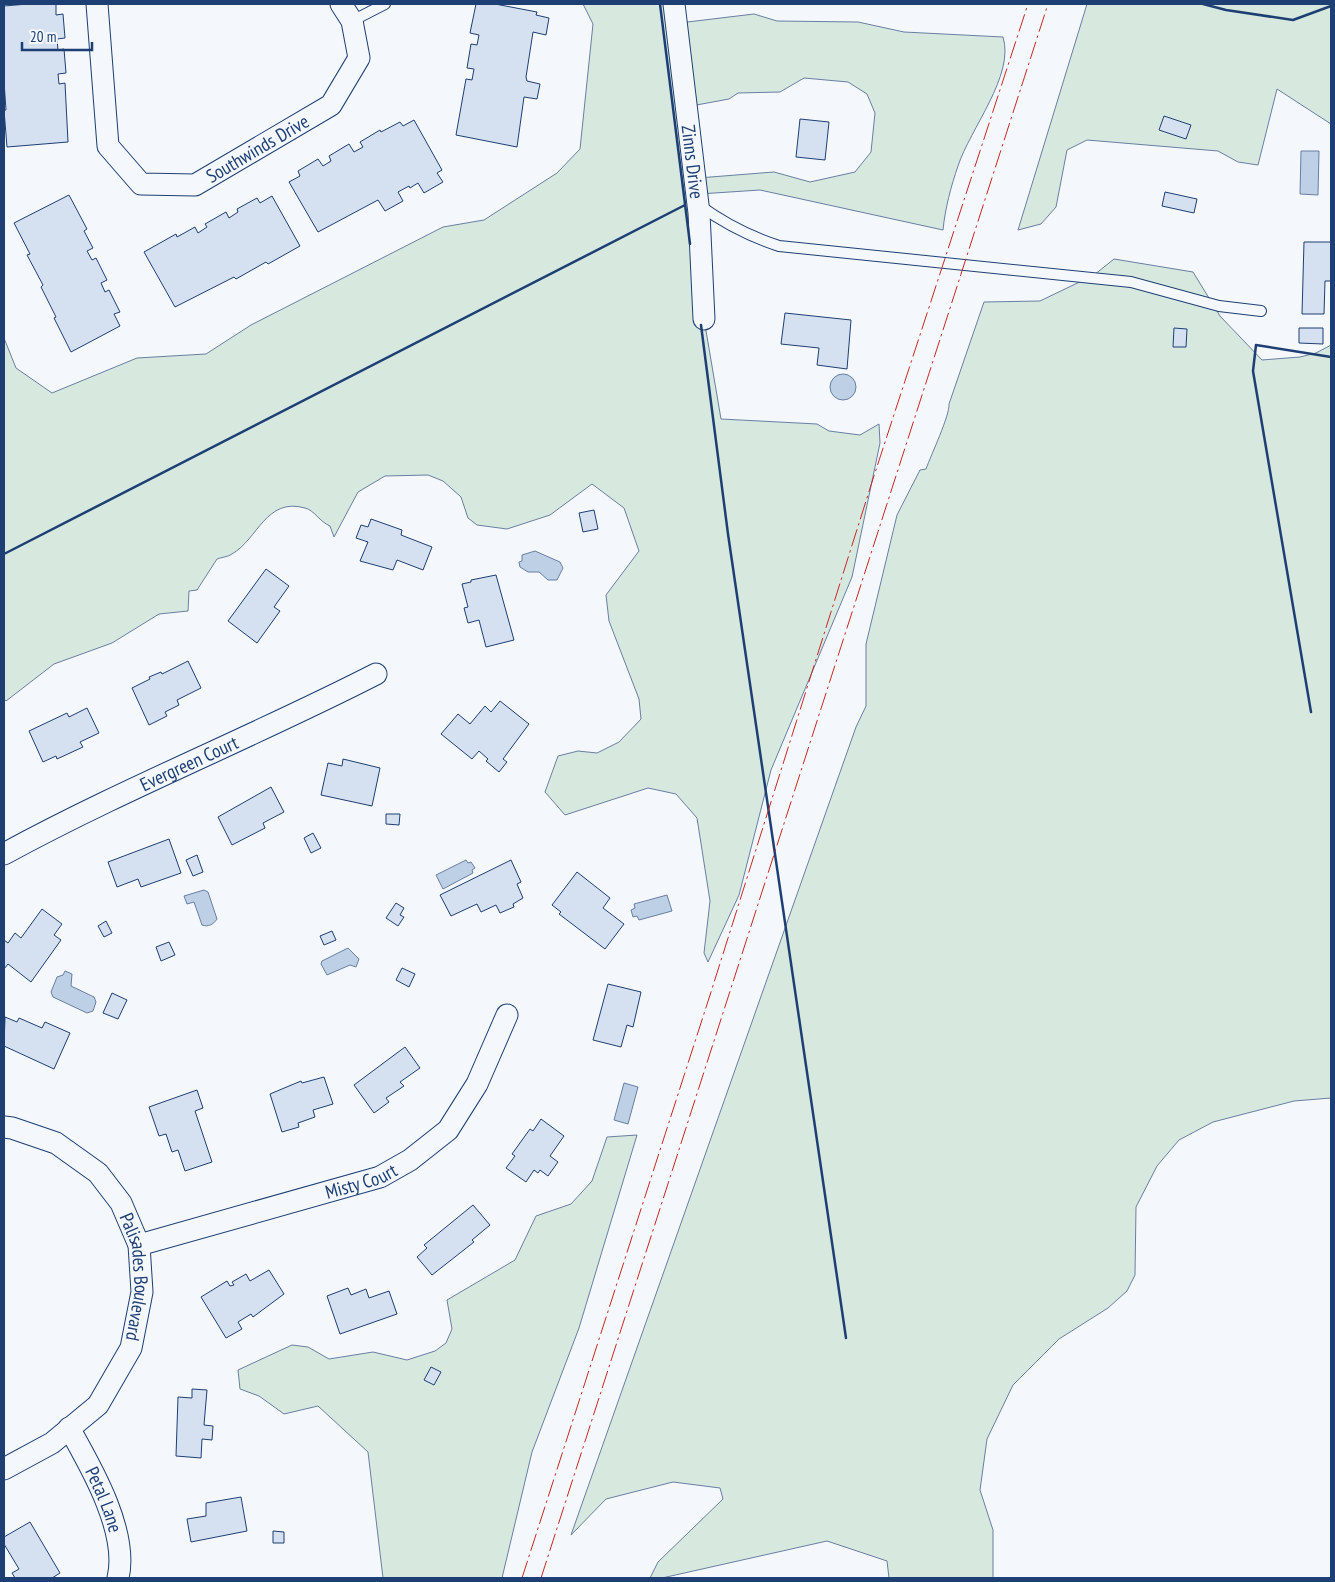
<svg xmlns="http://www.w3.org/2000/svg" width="1335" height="1582" font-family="'PT Sans Narrow',sans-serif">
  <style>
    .green { fill: #d7e8df; stroke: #687fa3; fill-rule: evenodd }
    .water { fill: #bed0e5; stroke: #687fa3 }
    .building { fill: #d5e0f0; stroke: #1d3f73 }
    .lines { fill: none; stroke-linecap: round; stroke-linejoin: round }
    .lane-casing { stroke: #1d3f73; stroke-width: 12 }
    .street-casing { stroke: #1d3f73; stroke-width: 23 }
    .lane { stroke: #f4f7fb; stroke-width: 10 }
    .street { stroke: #f4f7fb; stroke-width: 21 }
    .wall { stroke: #1d3f73; stroke-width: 2.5 }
    .power { stroke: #c62828; stroke-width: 1; stroke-dasharray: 18 4 2.5 4; stroke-linecap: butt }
    .labels { text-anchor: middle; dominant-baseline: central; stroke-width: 4; stroke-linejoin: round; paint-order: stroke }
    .street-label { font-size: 19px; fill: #1d3f73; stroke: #f4f7fb }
  </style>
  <rect width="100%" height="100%" fill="#f4f7fb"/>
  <path class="green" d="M583,4H676L679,23L754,14L777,21L858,22L904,32L1003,37C1015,75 970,129 958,166C951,186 945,209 943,230L760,190L699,194L704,319L721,419L817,424L829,431L860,435L879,424L880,443L852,577L771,770L739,895L708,962L704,953L710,901L697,818L676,794L648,788L565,815L545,792L558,756L578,751L597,753L619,742L641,719L639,699L609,621L606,595L639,551L624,508L592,484L550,515L507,529L477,525L468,518L461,497L443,481L428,475L385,476L358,492L334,537L330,526C320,522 314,510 305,508C266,497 258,539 232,554C228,557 222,557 217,559L197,590L189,591L188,611L159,614L112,643L54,664L6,701L4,699V338L16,368L52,393L137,358L206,354L251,325L443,227L484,220L557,173L580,149L593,24ZM804,78L848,82L867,94L875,113L871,152L855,172L810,182L774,172L698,178L691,106L729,99L738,93L780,92Z
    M1087,4H1331V124L1277,89L1258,165L1238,162L1218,151L1087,140L1067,150L1056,207L1041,224L1018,230Z
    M1114,259L1193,272L1220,316L1262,360L1300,357L1316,353L1331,345V1098L1294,1101L1213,1122L1179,1140L1157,1166L1136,1207L1135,1275L1127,1291L1108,1308L1059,1339L1013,1385L987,1439L980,1490L993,1530V1578H889L887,1561L827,1541L662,1578H650L658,1562L723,1499L720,1488L673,1482L606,1499L571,1535L856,727L866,706V644L897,515L920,470L926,469C931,455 950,415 949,404L984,302L1040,301L1094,275Z
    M637,1135L579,1328L532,1452L502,1578H383L368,1452L318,1406L284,1414L259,1396L240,1389L238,1370L292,1345L308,1347L329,1359L373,1352L407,1360L435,1351L446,1343L452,1329L447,1300L515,1260L536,1216L571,1204L592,1181L607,1137Z"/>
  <path class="water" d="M1301,151H1319L1318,195L1300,194Z
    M830 387a13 13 0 1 1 26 0a13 13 0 1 1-26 0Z
    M535,551L560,562L563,568L557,580H548L539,572H528L520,567L519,562L522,561V555Z
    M466,860L468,863L471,862L475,868L472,870L473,873L443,889L436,875Z
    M204,890L208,892L217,919C213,925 208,927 202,925L194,902L187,904L184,896Z
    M667,895L672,911L639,920L637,916L633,917L631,910L635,908L634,904Z
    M348,948L359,959L356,967L350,965L327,975L321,964L322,961Z
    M65,971L72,974L71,986L94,997L96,1002L93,1011L87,1013L53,997L51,992L57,977L63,975Z
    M624,1083L638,1087L628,1124L614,1120Z"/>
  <path class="building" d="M28,4H56V15L63,14L65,38L57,39L58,50L64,49L66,73L58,74L59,84L65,83L68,142L7,147L4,110H6L4,82V6Z
    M476,4H495L537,12L536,15L549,18L546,35L533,32L526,77L527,81L540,84L537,99L524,97L517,147L456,135L466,79L472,80L474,69L467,68L471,44L477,45L479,35L470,33Z
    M1164,116L1191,125L1186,139L1159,130Z
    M800,119L829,122L825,160L796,157Z
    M414,120L442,170L437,173L443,182L424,193L418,183L410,188L409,186L398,192L403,201L385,211L378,200L318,232L289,182L300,176L298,171L318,159L323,166L331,161L329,156L349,144L354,152L363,147L360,142L380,130L381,132L400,122L403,126Z
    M1165,192L1197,199L1194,213L1162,206Z
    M69,195L87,229L84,231L93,248L87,251L92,260L96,258L107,280L101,283L105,292L109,290L120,312L114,314L120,326L71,352L54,318L56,317L41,287L43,285L27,255L30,254L14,223Z
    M272,196L300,246L268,264L266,262L236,279L234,277L175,307L144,252L176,234L177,237L195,227L198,233L207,227L205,224L226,212L229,218L238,212L237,209L257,198L260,203Z
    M1304,242H1331V281H1325L1324,314H1302Z
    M785,313L851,320L847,369L817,365L819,348L781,344Z
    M1174,328L1187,329L1186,347H1173Z
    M1299,328H1323V344L1299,343Z
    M594,510L598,529L583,532L579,513Z
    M371,519L402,530L401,535L432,547L423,570L397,560L393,570L360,561L368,542L356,538L361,525L368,527Z
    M266,569L289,586L274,607L280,611L257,643L228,621Z
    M496,575L514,640L486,647L479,620L468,623L464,608L468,607L462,584L471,582V580Z
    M188,661L201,688L177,700L179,705L165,712L167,716L149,725L132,688L150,679L149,677L161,672L162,674Z
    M500,701L529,724L503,759L507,762L499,772L486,761L488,759L479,751L472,759L441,734L458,714L470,724L485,706L491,712Z
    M87,708L99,733L80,742L83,747L57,759L56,756L43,762L29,731L67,713L69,717Z
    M343,759L380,768L372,806L321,795L328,763L342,766Z
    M271,787L284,812L263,823L265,828L232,845L218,817Z
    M386,814H400L399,825L386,824Z
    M313,833L321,848L311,853L304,838Z
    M169,839L181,873L141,887L138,879L117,887L108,862Z
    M197,855L203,872L193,876L186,860Z
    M511,860L521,882L517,884L523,898L513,904L514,907L500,913L496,905L481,912L477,904L451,916L440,895Z
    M577,872L610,898L603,908L624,924L605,949L559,914L561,912L552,905Z
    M396,903L404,908L400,915L404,917L398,926L386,918Z
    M42,909L62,924L54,935L61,940L31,982L8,964L4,969V940L8,943L15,933L21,938Z
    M106,921L112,933L104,937L98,926Z
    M332,931L336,940L324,945L320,936Z
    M169,942L175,955L161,961L156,947Z
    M402,968L415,974L409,987L396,980Z
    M608,984L641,992L633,1027L627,1025L621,1047L593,1040Z
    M112,993L127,1000L118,1019L103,1013Z
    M5,1017L17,1022L19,1018L42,1028L45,1022L70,1033L54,1069L4,1046Z
    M405,1047L420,1068L400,1082L404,1086L386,1098L389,1102L374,1113L354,1085Z
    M324,1077L333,1104L313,1110L315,1117L298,1123L299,1127L282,1132L270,1094L301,1081L302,1083Z
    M197,1090L203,1108L195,1111L212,1162L185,1171L178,1150L172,1152L166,1134L159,1136L149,1107Z
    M541,1119L564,1136L550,1156L558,1162L548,1176L540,1170L538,1173L534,1170L526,1182L506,1168L515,1156L512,1154L530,1129L533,1131Z
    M473,1205L490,1225L472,1240L474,1242L432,1275L417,1257L427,1248L424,1245Z
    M269,1270L284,1294L253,1317L251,1314L238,1322L242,1329L226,1338L201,1297L227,1281L230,1286L234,1285L232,1282L246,1274L250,1281Z
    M348,1288L351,1295L366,1289L369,1298L389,1291L397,1314L340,1334L327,1296Z
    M431,1367L441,1372L434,1385L424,1380Z
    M192,1389L207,1390L204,1425L213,1426L212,1440L202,1439L201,1458L176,1456L178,1397L192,1398Z
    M241,1497L247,1531L191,1542L187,1519L206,1516V1503Z
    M30,1522L60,1573L52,1578H15L12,1573L19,1569L4,1544V1537Z
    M273,1531L284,1532V1543H273Z"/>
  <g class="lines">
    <g class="lane-casing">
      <path id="lane" d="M352,21L385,4
        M699,205C725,224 748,236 779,246L1131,282L1219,306L1261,311"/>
    </g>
    <g class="street-casing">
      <g id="street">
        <path id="s1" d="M97,4L108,146L141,184L195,185L331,105L359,58L352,21L341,4"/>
        <path id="s2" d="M674,4L699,213L704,319"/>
        <path id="s3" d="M4,854C125,788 253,737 376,674"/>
        <path id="s4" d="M4,1127L12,1128L56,1143L98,1173L121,1203L139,1245L142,1292L131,1348L98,1405L52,1443L4,1469"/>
        <path id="s5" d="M139,1245L380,1177L410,1160L448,1130L477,1084L507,1015"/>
        <path id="s6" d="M69,1428C91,1467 129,1532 118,1578"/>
      </g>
    </g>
    <use href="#lane" class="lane"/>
    <use href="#street" class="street"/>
    <path class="wall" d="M660,4L690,244
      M1203,4L1226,10L1293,20L1331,6
      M701,325L728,534L846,1338
      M4,554L685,205
      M1311,712L1253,371L1256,345L1331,357"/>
    <path class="power" d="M522,1578L711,992L872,482L1028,4
      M541,1578L1048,4"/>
  </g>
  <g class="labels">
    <g class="street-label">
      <text stroke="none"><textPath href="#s1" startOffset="319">Southwinds Drive</textPath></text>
      <text stroke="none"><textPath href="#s2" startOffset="159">Zinns Drive</textPath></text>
      <text stroke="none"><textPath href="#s3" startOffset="206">Evergreen Court</textPath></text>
      <text stroke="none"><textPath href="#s5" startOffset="231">Misty Court</textPath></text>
      <text stroke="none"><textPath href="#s4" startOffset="221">Palisades Boulevard</textPath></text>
      <text stroke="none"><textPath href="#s6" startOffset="80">Petal Lane</textPath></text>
    </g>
  </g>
  <rect width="1335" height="1582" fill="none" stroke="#1d3f73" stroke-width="10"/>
  <path d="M22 42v8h70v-8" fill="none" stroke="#1d3f73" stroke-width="2.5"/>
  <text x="30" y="42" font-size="15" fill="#1d3f73" stroke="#f4f7fb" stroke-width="4" paint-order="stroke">20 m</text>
</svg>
